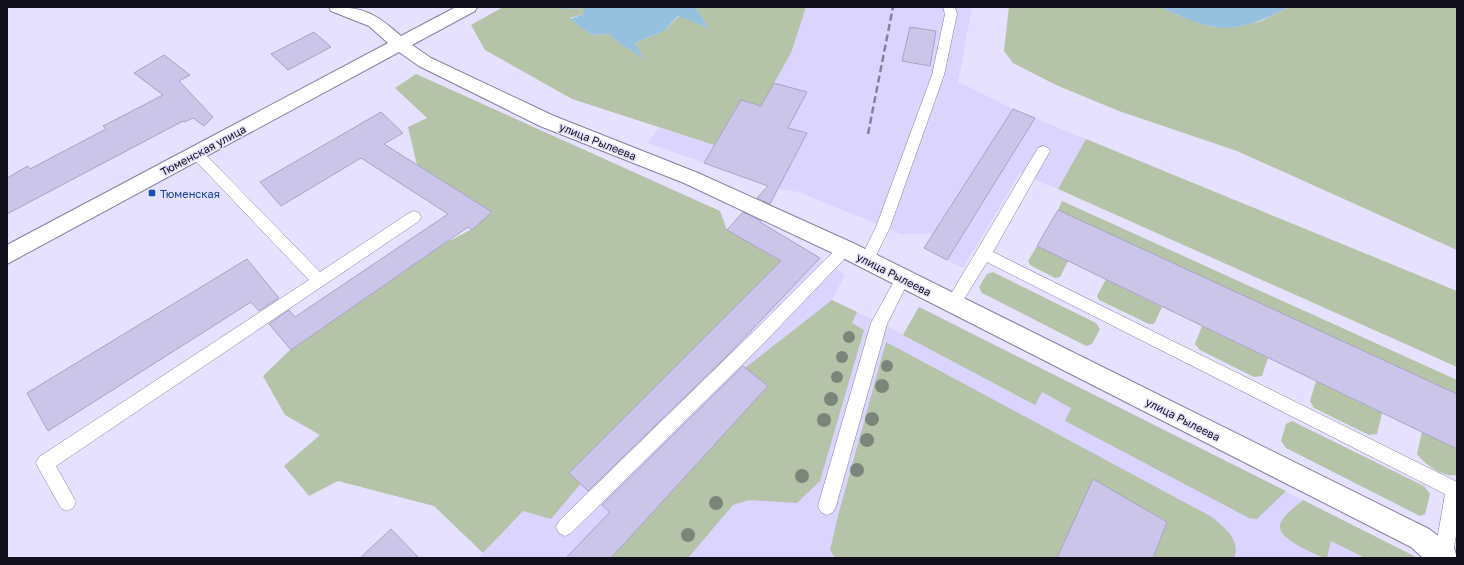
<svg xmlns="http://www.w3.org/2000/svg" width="1464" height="565" font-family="'Golos Text',sans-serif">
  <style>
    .built { fill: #dad4ff }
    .green { fill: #b5c3a8 }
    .water { fill: #95c1de }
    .building { fill: #cbc6e9; stroke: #a8a3c5 }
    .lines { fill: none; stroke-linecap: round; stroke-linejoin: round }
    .service-casing { stroke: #8580a0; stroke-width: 1 }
    .minor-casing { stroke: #8580a0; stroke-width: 2 }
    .service { fill: #fff; fill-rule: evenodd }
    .minor { fill: #fff; fill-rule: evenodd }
    .rail { stroke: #868298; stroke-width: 2.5; stroke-dasharray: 7 3.5; stroke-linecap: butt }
    .tree { fill: #7c8579 }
    .transit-dot { fill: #1a4fb4; stroke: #e5e1fe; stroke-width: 1.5 }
    .labels { text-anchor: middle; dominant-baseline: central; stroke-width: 3; stroke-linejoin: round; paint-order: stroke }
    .street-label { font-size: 11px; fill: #110f1b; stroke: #e5e1fe }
    .transit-label { font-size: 11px; fill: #164399; stroke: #e5e1fe; text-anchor: start }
  </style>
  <rect width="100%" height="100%" fill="#e5e1fe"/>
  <path class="built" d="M806,7H972L958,82L1013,109L1086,139L1058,189L1020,173L963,268L924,248L933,233L901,234L799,192L778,189L648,143L658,128L714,145L741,100L761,106L791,53Z
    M743,212L845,274L832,300L903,334L919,307L1417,558H479L523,510L727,230Z"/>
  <path class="green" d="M503,7H563V9L584,8V14L570,18L592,35L609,34L622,45L643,58L635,43L664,31L679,16L708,27L695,7H806L791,53L761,106L741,100L714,145L572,99L485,50L471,25Z
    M1009,7H1161L1182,17L1214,27H1236L1261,21L1289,7H1457V250L1237,151L1119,111L1056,85L1013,63L1004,51Z
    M416,74L720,211L727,230L781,261L700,343L551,519L523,511L483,553L434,506L338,481L309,496L284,466L320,435L285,415L263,376L291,349L440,246L472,229L492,212L417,165L408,127L427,118L395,88Z
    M1086,139L1457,291V367L1058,189Z
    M1062,201L1457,380V394L1058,210Z
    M1037,246L1068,261L1060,277L1055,278L1030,265L1028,261Z
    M993,272L1096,323L1100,329L1092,344L1086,346L982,293L979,287L987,274Z
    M1106,279L1162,307L1154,324H1149L1099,300L1097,296Z
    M832,300L857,312L852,323L864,330L820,481L797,503L749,500L733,505L688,558H611L768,386L745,368Z
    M919,307L1286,491L1257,519L1249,518L1065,421L1071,408L1042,392L1035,405L903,335Z
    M1202,326L1268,358L1262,376L1254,377L1200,350L1195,344Z
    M886,342L1212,517C1225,528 1241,540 1234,558H1153L1167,522L1093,480L1057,558H835L830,550L838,516Z
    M1316,381L1382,413L1377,434L1369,435L1314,408L1310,401Z
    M1292,421L1424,486L1430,494L1425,514L1420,516L1286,448L1281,441L1286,424Z
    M1422,432L1457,449V475C1444,478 1425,465 1417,454Z
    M1303,500L1416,557L1417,558H1365L1331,541L1327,558H1323C1312,552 1273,538 1281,522C1285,514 1296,506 1303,500Z"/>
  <path class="water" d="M563,7H695L709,28L678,16L664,31L635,43L644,59L622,45L609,34L592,35L570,19L584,14V8L563,9Z
    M1161,7H1289C1235,35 1216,34 1161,7Z"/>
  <path class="building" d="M910,27L936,31L930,66L902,61Z
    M314,32L331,47L288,70L271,54Z
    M164,55L190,75L179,81L213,117L204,126L193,118L184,122L183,121L7,214V178L28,166L30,169L106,129L103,126L163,95L134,73Z
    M774,83L807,92L788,128L807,133L770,204L757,198L768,186L704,163L741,100L761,106Z
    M1013,109L1035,118L947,260L924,248Z
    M381,112L403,133L384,144L492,212L472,230L468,227L291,350L269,324L289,310L295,317L448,214L361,158L281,206L260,182Z
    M1058,210L1457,394V449L1037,246Z
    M743,212L761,221L760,222L820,258L728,355L588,491L569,473L781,261L727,230Z
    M247,259L279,298L259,311L251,302L48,431L27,393Z
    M743,366L768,386L611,558H566L610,512L602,505Z
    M1093,479L1167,522L1153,558H1057Z
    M391,529L419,558H360Z"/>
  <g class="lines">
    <g class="service-casing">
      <path id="service" d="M943,7H955L957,14L944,75L890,227L872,264L867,266L862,264L860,260L876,227L932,75L945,14Z
        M1043,146L1048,148L1050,151L993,252L1457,482V530L1452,558H1434L1445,494L987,262L958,309L953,310L948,309L945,304L948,299L1038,148Z
        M197,149L202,151L320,272L409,213L414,211L419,213L421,217L419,221L56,466L76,502L73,508L67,511L61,508L39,469L36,463L39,457L309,280L192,157L190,154L192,151Z
        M845,243L850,245L852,249L850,253L761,346L571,533L565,536L559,533L556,527L559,521L749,336L840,245Z
        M903,272L908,274L910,278L887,324L836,506L833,512L827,515L821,512L818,506L871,323L898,274Z"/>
    </g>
    <g class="minor-casing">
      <path id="minor" d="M329,7C364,7 375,13 401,36L456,7H477L475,11L412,45L431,58L554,116L698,173L853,243L1429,529L1454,548L1457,558H1423L1411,547L837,255L684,183L540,126L419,66L399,52L7,264V245L388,43L369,26L331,11Z"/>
    </g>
    <use href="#service" class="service"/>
    <use href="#minor" class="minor"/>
    <path class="rail" d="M868,134L893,7"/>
  </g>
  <g class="tree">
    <circle cx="849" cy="337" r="6"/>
    <circle cx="842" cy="357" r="6"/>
    <circle cx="887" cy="366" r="6"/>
    <circle cx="837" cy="377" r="6"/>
    <circle cx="882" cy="386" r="7"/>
    <circle cx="831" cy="399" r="7"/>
    <circle cx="872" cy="419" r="7"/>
    <circle cx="824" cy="420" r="7"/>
    <circle cx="867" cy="440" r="7"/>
    <circle cx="857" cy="470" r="7"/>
    <circle cx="802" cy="476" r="7"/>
    <circle cx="716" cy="503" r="7"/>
    <circle cx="688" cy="535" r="7"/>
  </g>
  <rect class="transit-dot" x="148" y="189" width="8" height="8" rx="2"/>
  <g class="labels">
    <g class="street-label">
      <text transform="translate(598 141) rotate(22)">улица Рылеева</text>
      <text transform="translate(203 150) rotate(-28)">Тюменская улица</text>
      <text transform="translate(894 274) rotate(27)">улица Рылеева</text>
      <text transform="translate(1183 419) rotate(27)">улица Рылеева</text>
    </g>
    <g class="transit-label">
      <text x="160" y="193">Тюменская</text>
    </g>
  </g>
  <rect width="1464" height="565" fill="none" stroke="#110f1b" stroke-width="16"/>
</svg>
